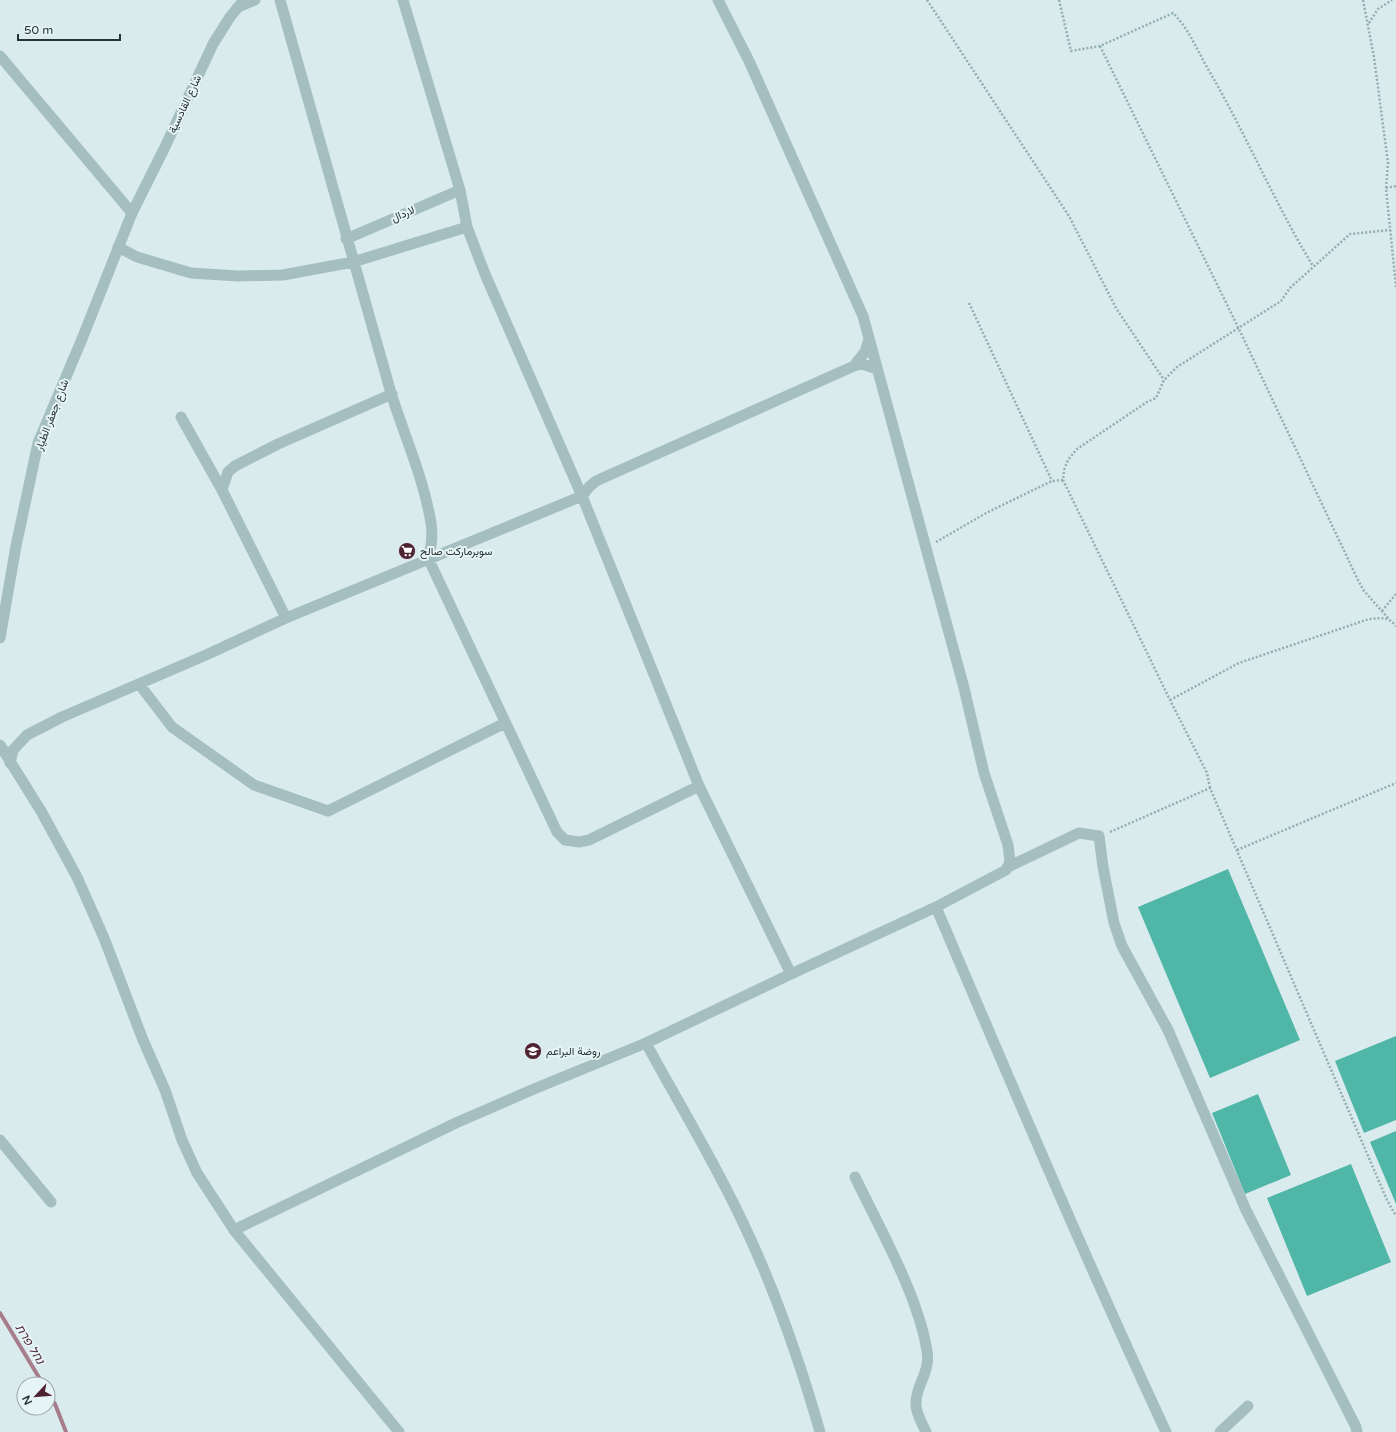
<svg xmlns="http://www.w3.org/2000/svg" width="1396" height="1432" font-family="'Varela Round',Vazirmatn,Heebo,sans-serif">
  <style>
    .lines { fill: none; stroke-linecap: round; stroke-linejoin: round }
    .stream { stroke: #a77d8b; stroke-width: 4 }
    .building { fill: #50b6a8 }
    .path { stroke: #92aeb0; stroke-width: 2.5; stroke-dasharray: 2 2; stroke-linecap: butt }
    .minor { stroke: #a5bfc1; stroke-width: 11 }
    .tertiary { stroke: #a5bfc1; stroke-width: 11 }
    .labels { text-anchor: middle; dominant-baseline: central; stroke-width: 4; stroke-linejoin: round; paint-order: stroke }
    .street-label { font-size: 11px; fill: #273231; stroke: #e6f4f6 }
    .poi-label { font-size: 11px; fill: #273231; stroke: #e6f4f6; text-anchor: start }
    .water-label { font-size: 12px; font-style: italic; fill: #4e2230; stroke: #e6f4f6 }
  </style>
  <rect width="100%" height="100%" fill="#daebee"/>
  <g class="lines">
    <path class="stream" d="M0,1313L43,1384
      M48,1393L55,1404L66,1432"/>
  </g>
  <path class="building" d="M1228,869L1300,1040L1210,1078L1138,907Z
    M1396,1036V1120L1364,1133L1335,1061Z
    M1258,1094L1291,1175L1245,1194L1212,1113Z
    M1396,1131V1204L1370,1142Z
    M1351,1164L1391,1262L1307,1296L1267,1198Z"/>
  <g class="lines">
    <path class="path" d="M927,0L1069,216L1116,308L1164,380
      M1059,0L1071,51L1100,46L1173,13C1189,29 1197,50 1208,69C1246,134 1274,202 1313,266
      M1363,0L1374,57L1388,163L1386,188L1396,287
      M1369,23L1378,9L1392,0
      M1100,46L1238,327L1357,578L1364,591L1389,619
      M1386,188L1396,186
      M969,303L1052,481
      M936,542L988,512L1052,481L1063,480
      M1382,611L1396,594
      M1170,700L1239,663L1369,619C1381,618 1388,616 1396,626
      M1210,788L1207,773L1170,700L1063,480L1064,470L1068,460L1077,449L1147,402L1156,398L1164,380L1177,367L1281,301L1290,288L1350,234L1390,230
      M1110,832L1210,788L1387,1200L1396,1216
      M1237,850L1396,783"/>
    <path class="minor" d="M280,0C316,131 353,262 391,393C404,435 424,479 431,523C433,536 432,546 428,558L557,832L565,840L579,842L589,840L699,786
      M403,0L460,190L467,227L485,274L582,496L699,786L791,974L936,907
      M718,0L749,61L863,316L964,688L984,773L1008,845L1010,862L1006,870L936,907C1011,1083 1085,1258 1166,1432
      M238,7L255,0
      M0,56L132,213
      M346,239L460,190
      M118,247L137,257L191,273L238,276L283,275L353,262L467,227
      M854,366L865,352L869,339
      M181,417L222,490
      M286,618L582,496L589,487L596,481L854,366L862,364L877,369
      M139,684L172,727L254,785L328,811L505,723
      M0,745L41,811L77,877L104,938L143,1040L165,1090L182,1140L197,1173L234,1230L399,1432
      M10,763L13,750L27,735L62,717L206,655L286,618L222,490L228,472L235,466L278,444L392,394
      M1008,867L1079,833L1099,836L1103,867L1114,923L1122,946L1168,1030L1246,1210L1356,1427L1357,1432
      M646,1043L791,974
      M855,1177C880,1229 918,1295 927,1351C931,1372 915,1386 916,1404C916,1414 922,1423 926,1432
      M234,1230L458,1122L534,1089L646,1043C679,1104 716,1164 745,1227C776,1293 800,1362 820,1432
      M1220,1432L1248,1406"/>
    <path class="tertiary" d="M0,638L16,546L38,443L82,339L132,213L164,149L213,44L230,17L244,0
      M0,1140L51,1202"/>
  </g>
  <defs>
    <g id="supermarket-disc" transform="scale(0.9)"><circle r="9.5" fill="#4e2230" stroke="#e6f4f6"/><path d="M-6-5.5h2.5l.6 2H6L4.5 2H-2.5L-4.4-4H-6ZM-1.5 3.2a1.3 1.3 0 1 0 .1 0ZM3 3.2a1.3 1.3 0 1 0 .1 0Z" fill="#fff"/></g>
    <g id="school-disc" transform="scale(0.9)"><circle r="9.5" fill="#4e2230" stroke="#e6f4f6"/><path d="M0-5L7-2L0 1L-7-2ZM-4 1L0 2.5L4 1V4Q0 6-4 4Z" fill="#fff"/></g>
  </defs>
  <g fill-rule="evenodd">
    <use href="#supermarket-disc" x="407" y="551"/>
    <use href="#school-disc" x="533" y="1051"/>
  </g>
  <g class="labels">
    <g class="street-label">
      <text transform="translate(185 104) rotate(-65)">شارع القادسية</text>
      <text transform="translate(403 214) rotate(-23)">لاردال</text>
      <text transform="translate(52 415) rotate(-69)">شارع جعفر الطيار</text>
    </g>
    <g class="poi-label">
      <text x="420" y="551">سوبرماركت صالح</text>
      <text x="546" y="1051">روضة البراعم</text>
    </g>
    <g class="water-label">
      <text transform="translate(30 1344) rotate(59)">נחל פרת</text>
    </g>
  </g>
  <g transform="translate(36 1396) rotate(244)"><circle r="19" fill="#e6f4f6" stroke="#9aa6a7"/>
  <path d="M0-3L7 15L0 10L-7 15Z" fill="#4e2230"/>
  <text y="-6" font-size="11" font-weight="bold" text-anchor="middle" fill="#273231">N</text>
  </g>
  <path d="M18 34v6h102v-6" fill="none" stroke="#273231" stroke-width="2"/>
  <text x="24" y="34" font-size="12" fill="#273231" stroke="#e6f4f6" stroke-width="3" paint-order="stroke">50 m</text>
</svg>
